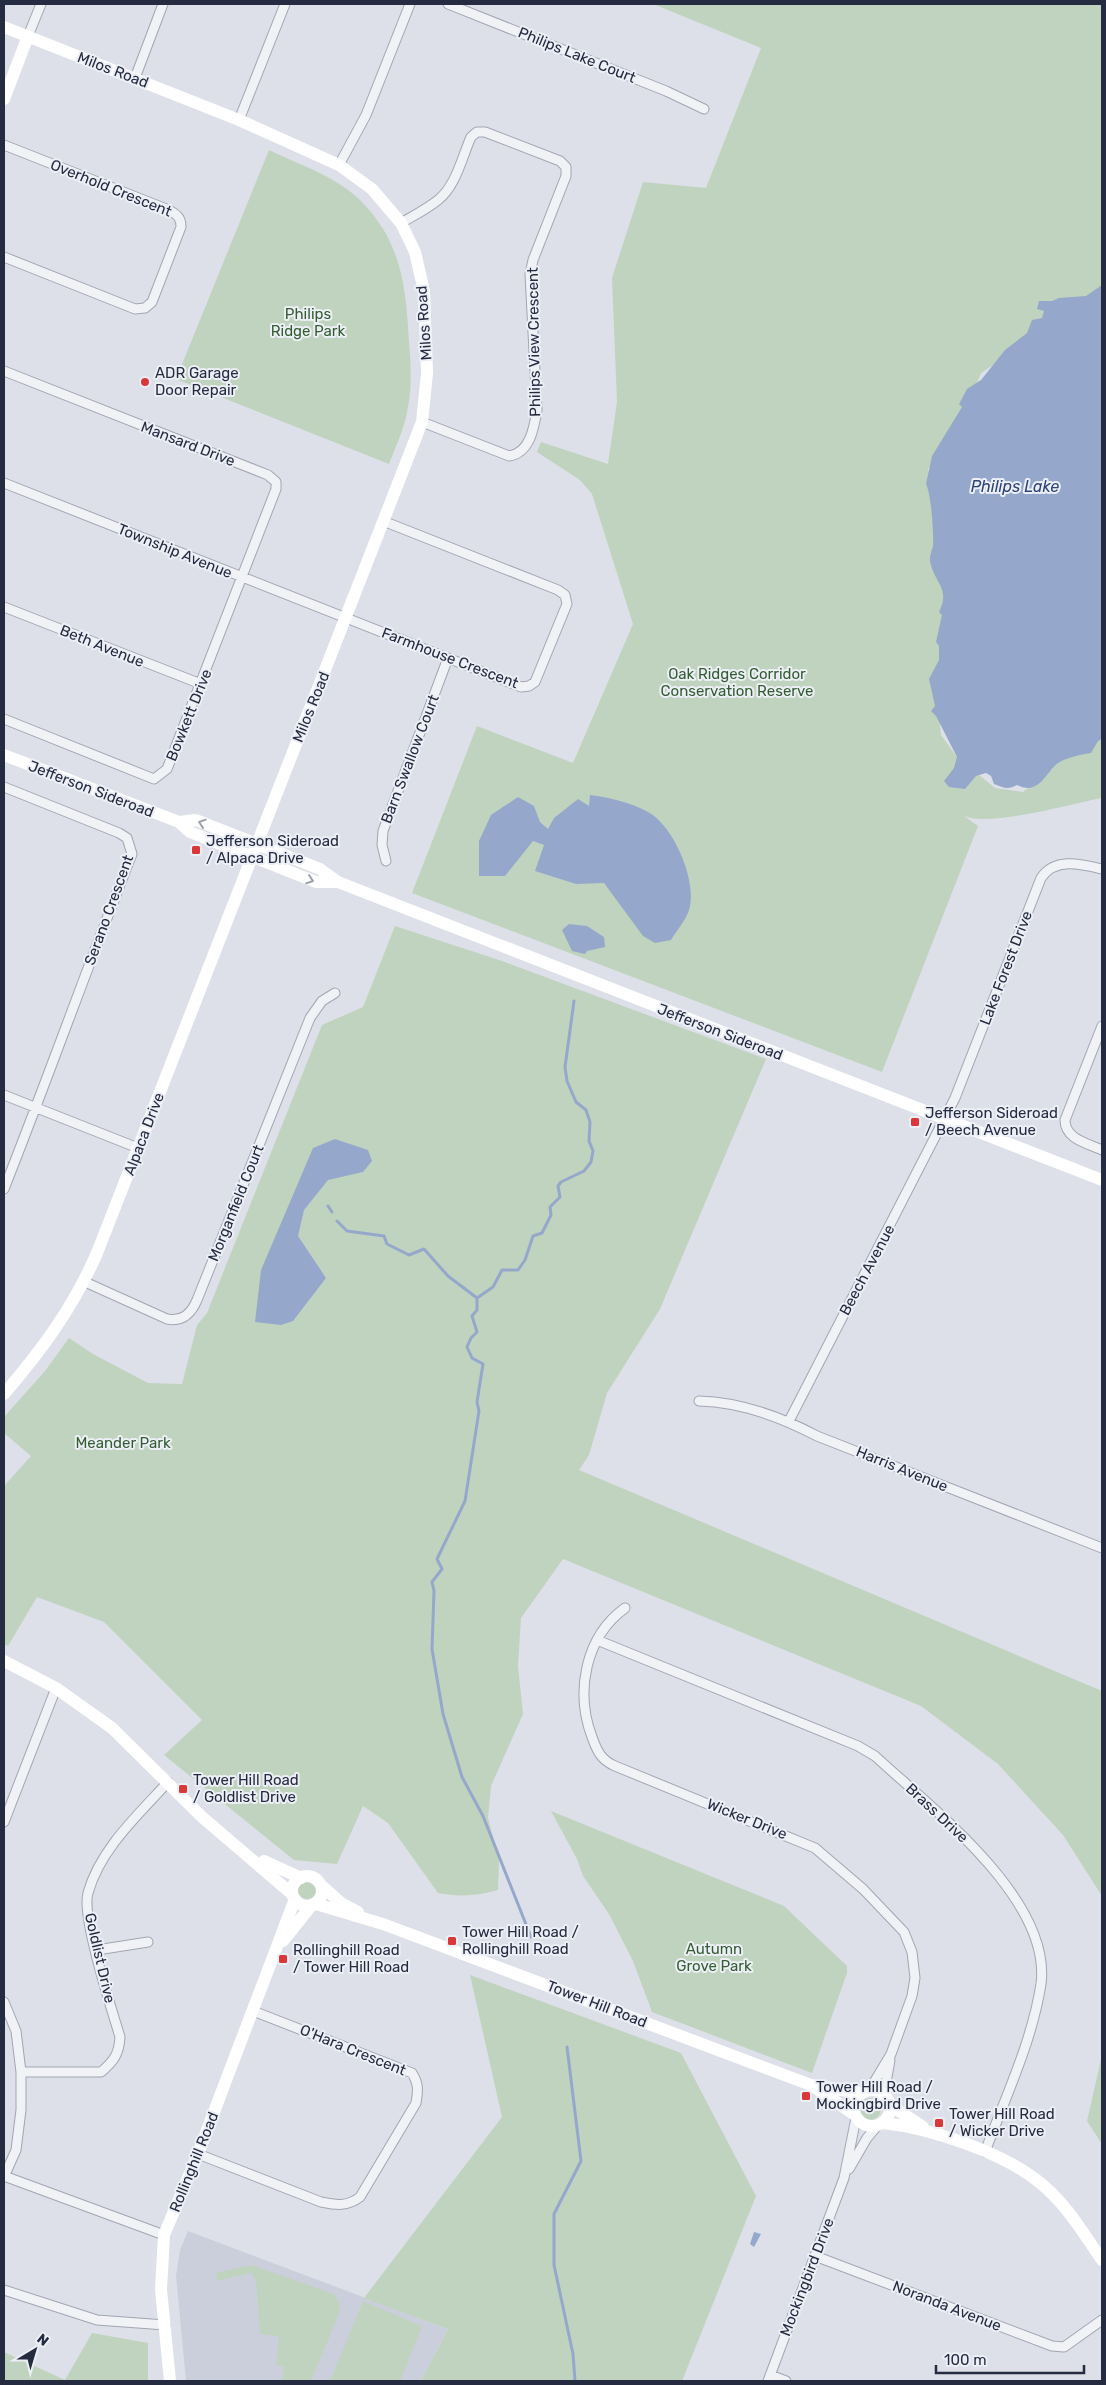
<svg xmlns="http://www.w3.org/2000/svg" width="1106" height="2385" font-family="Rubik,sans-serif">
  <style>
    .built { fill: #cbcfdb }
    .green { fill: #c0d3be }
    .water { fill: #95a8cc }
    .lines { fill: none; stroke-linecap: round; stroke-linejoin: round }
    .stream { stroke: #95a8cc; stroke-width: 3 }
    .street-casing { stroke: #a2a6b2; stroke-width: 11 }
    .street { stroke: #f0f2f6; stroke-width: 9 }
    .secondary { stroke: #fff; stroke-width: 12 }
    .oneway { stroke: #9da0a9 }
    .poi-dot { fill: #d93738; stroke: #edeff6; stroke-width: 2 }
    .labels { text-anchor: middle; dominant-baseline: central; stroke-width: 4; stroke-linejoin: round; paint-order: stroke }
    .street-label { font-size: 15px; fill: #252b40; stroke: #edeff6 }
    .park-label { font-size: 15px; fill: #345d32; stroke: #edeff6 }
    .poi-label { font-size: 15px; fill: #252b40; stroke: #edeff6; text-anchor: start }
    .water-label { font-size: 16px; font-style: italic; fill: #2c4377; stroke: #edeff6 }
  </style>
  <rect width="100%" height="100%" fill="#dde0e8"/>
  <path class="built" d="M188,2231L448,2329L421,2381H186L176,2276L180,2250Z"/>
  <path class="green" d="M653,4H1102V297L1045,330L981,373L957,430L928,469L937,499L946,621L936,682L941,735L957,757L995,788L1023,792L1052,769L1073,744L1102,729V798C1070,804 991,827 964,816L978,826L882,1072L412,893L477,726L573,763L633,624L592,494L580,480L537,452L541,442L608,464L617,402L612,278L643,182L706,188L761,48Z
    M269,150C300,165 338,177 362,202C402,243 406,288 409,342C411,364 412,386 408,407C405,427 396,446 389,464L176,379Z
    M395,926L502,961L766,1059L660,1309L607,1393L589,1455L579,1470L1102,1691V1896L1063,1835L998,1764L921,1706L563,1559L521,1618L518,1666L523,1714L491,1786L488,1818L499,1860L498,1890C479,1896 457,1897 438,1893L388,1823L363,1806L337,1864L294,1860L164,1755L202,1720L104,1622L37,1597L8,1646L4,1644V1486L31,1456L4,1433V1417L45,1371L69,1338L93,1354L148,1383L182,1384L197,1325L207,1313L322,1025L363,1007Z
    M551,1811L784,1906L847,1966V1973L812,2073L652,2012L633,1961L609,1914L583,1876L577,1859Z
    M297 1889a10 10 0 1 1 20 0a10 10 0 1 1-20 0Z
    M470,1975L681,2053L756,2196L682,2381H421L448,2329L364,2298L502,2117Z
    M1102,2055V2144L1087,2121Z
    M859 2109a11 11 0 1 1 22 0a11 11 0 1 1-22 0Z
    M252,2265L334,2294L340,2305L338,2316L311,2381L282,2380L284,2367L276,2366L279,2336L260,2334L256,2281L251,2273L217,2281L216,2273Z
    M363,2301L422,2326L400,2381H330Z
    M92,2333L148,2343V2381H4V2352L65,2380Z"/>
  <path class="water" d="M1102,285V739L1098,741L1091,753C1083,754 1065,758 1058,763C1045,773 1039,796 1017,785C1008,790 1004,788 994,784L991,776L986,773L976,776L965,789L949,787L944,781L954,768L957,757L936,716L931,711L935,706L929,679L939,660V646L936,642L942,615L939,612C951,588 934,583 930,561C929,557 932,550 933,546C934,534 931,493 926,484L932,456L962,407L959,404L967,389L981,380L1005,350L1027,333L1032,320L1042,318L1044,311L1037,309L1039,301H1052L1059,298L1086,296Z
    M590,795C609,797 632,803 648,812C674,826 698,882 689,910C686,920 677,930 671,940L655,943L643,936L604,883L576,884L535,871L544,845L533,841L505,876H479V841L491,815L518,797L534,806L540,822L548,829L554,818L578,799L589,806Z
    M569,924L587,926L604,937L605,947L587,951L585,954L572,951L562,930Z
    M335,1139L368,1150L372,1161L363,1172L328,1180L304,1210L298,1236L326,1278L293,1321L281,1325L255,1322L261,1270L313,1148Z
    M754,2232L761,2234L754,2247L750,2244Z"/>
  <g class="lines">
    <path class="stream" d="M328,1206L332,1212
      M337,1221L347,1231L384,1236L387,1244L409,1255L424,1249L448,1276L477,1298
      M477,1298V1310L472,1316L477,1332L471,1338L467,1347L472,1358L483,1364L477,1402L479,1411L465,1501L437,1559L442,1569L432,1582L434,1591L432,1649L443,1714L462,1777L483,1816L531,1937
      M477,1298L493,1287L502,1270H518L525,1260L533,1236L542,1233L551,1215L550,1207L560,1197L558,1186L561,1182L584,1171L591,1162L593,1151L589,1141L590,1122L586,1110L576,1102L567,1081L565,1067L574,1001
      M567,2047L581,2161L554,2214V2265L573,2354L575,2381"/>
    <g class="street-casing">
      <path id="street" d="M448,4L666,91L704,109
        M28,36L41,4
        M135,78L163,4
        M239,120L285,4
        M4,145L169,210C177,215 181,217 181,227L152,302L145,308L135,309L4,257
        M339,165L366,115L410,4
        M401,223C413,216 427,209 438,200C456,186 462,157 471,137L477,132H485L560,161L566,167V176L533,260L530,274L537,410C534,428 530,453 509,456L422,422
        M4,371L268,475L276,482V489L167,769L154,779L4,719
        M4,483L521,687L529,686L535,682L567,604L565,595L558,590L383,521
        M4,607L201,684
        M4,787L119,833L127,838L132,854C88,965 48,1078 4,1189
        M386,861L382,845L383,831L448,658
        M1102,1026L1065,1120C1065,1139 1087,1143 1102,1150
        M4,1095L138,1148
        M85,1282L167,1319C182,1322 191,1314 197,1300L310,1018L322,1001L335,993
        M699,1401C740,1402 781,1417 817,1436L1102,1548
        M789,1421L955,1098L1041,878C1055,857 1081,864 1102,869
        M625,1608C585,1637 575,1692 592,1737C597,1751 601,1760 615,1766L815,1848L863,1889L904,1932L912,1952L915,1978L912,1996L891,2054L870,2089
        M597,1640L858,1746L875,1756C931,1808 1052,1899 1041,1984C1032,2042 1005,2098 985,2152
        M4,1822L56,1688
        M97,1950L148,1942
        M4,2002L16,2031L21,2072V2110L16,2150L4,2177
        M21,2072H101C114,2061 119,2054 120,2037C112,2010 81,1916 88,1893C100,1849 139,1814 168,1782
        M884,2094L890,2060
        M198,2154L321,2202C336,2205 347,2207 360,2197L416,2103C418,2091 419,2084 412,2073L253,2011
        M849,2169L867,2138L878,2125
        M4,2176L164,2235
        M815,2256L1052,2346L1064,2347L1102,2320
        M4,2290L97,2320L165,2325
        M770,2375L786,2381
        M768,2381L844,2178L856,2118"/>
    </g>
    <use href="#street" class="street"/>
    <path class="secondary" d="M4,27L239,120L339,165L372,189L401,223L415,252L424,291L427,373L422,422L97,1253C74,1306 42,1350 4,1394
      M4,99L28,36
      M4,755L179,822L190,832L316,882H338
      M179,822L196,820L320,869L338,882L1102,1180
      M4,1661L56,1688L112,1728L202,1817L292,1894
      M264,1861L301,1878
      M292 1891a15 15 0 1 1 30 0a15 15 0 1 1-30 0Z
      M322,1886L341,1903L358,1912
      M316,1904L383,1924L811,2085L860,2093
      M283,1941L311,1906
      M813,2086L855,2115
      M854 2108a18 18 0 1 1 36 0a18 18 0 1 1-36 0Z
      M890,2105L923,2127
      M883,2123C930,2128 1002,2152 1039,2182C1066,2203 1083,2233 1102,2260
      M170,2381L161,2290L164,2235L198,2154L295,1899"/>
  </g>
  <defs><path id="oneway-chevron" d="M-2-3.5L2.5 0L-2 3.5" fill="none" stroke-width="1.6" stroke-linecap="round" stroke-linejoin="round" transform="scale(1.25)"/></defs>
  <g class="oneway">
    <use href="#oneway-chevron" transform="translate(202 823) rotate(-162)"/>
    <use href="#oneway-chevron" transform="translate(310 880) rotate(19)"/>
  </g>
  <g class="poi-dot">
    <circle cx="145" cy="382" r="5"/>
    <rect x="191" y="845" width="10" height="10" rx="2.5"/>
    <rect x="910" y="1117" width="10" height="10" rx="2.5"/>
    <rect x="178" y="1784" width="10" height="10" rx="2.5"/>
    <rect x="447" y="1936" width="10" height="10" rx="2.5"/>
    <rect x="278" y="1954" width="10" height="10" rx="2.5"/>
    <rect x="801" y="2091" width="10" height="10" rx="2.5"/>
    <rect x="934" y="2118" width="10" height="10" rx="2.5"/>
  </g>
  <g class="labels">
    <g class="street-label">
      <text transform="translate(577 55) rotate(22)">Philips Lake Court</text>
      <text transform="translate(113 70) rotate(21)">Milos Road</text>
      <text transform="translate(111 188) rotate(22)">Overhold Crescent</text>
      <text transform="translate(424 323) rotate(-94)">Milos Road</text>
      <text transform="translate(534 342) rotate(-91)">Philips View Crescent</text>
      <text transform="translate(188 444) rotate(21)">Mansard Drive</text>
      <text transform="translate(175 551) rotate(22)">Township Avenue</text>
      <text transform="translate(102 646) rotate(22)">Beth Avenue</text>
      <text transform="translate(450 658) rotate(21)">Farmhouse Crescent</text>
      <text transform="translate(311 707) rotate(-68)">Milos Road</text>
      <text transform="translate(189 715) rotate(-68)">Bowkett Drive</text>
      <text transform="translate(410 759) rotate(-69)">Barn Swallow Court</text>
      <text transform="translate(91 789) rotate(21)">Jefferson Sideroad</text>
      <text transform="translate(109 910) rotate(-70)">Serano Crescent</text>
      <text transform="translate(1006 968) rotate(-69)">Lake Forest Drive</text>
      <text transform="translate(720 1032) rotate(21)">Jefferson Sideroad</text>
      <text transform="translate(144 1134) rotate(-69)">Alpaca Drive</text>
      <text transform="translate(236 1203) rotate(-68)">Morganfield Court</text>
      <text transform="translate(867 1270) rotate(-62)">Beech Avenue</text>
      <text transform="translate(902 1469) rotate(22)">Harris Avenue</text>
      <text transform="translate(937 1813) rotate(43)">Brass Drive</text>
      <text transform="translate(747 1819) rotate(22)">Wicker Drive</text>
      <text transform="translate(100 1958) rotate(77)">Goldlist Drive</text>
      <text transform="translate(597 2004) rotate(21)">Tower Hill Road</text>
      <text transform="translate(353 2050) rotate(22)">O'Hara Crescent</text>
      <text transform="translate(194 2162) rotate(-68)">Rollinghill Road</text>
      <text transform="translate(807 2277) rotate(-69)">Mockingbird Drive</text>
      <text transform="translate(947 2306) rotate(21)">Noranda Avenue</text>
    </g>
    <g class="park-label">
      <text x="308" y="314">Philips<tspan x="308" dy="17">Ridge Park</tspan></text>
      <text x="737" y="674">Oak Ridges Corridor<tspan x="737" dy="17">Conservation Reserve</tspan></text>
      <text x="123" y="1443">Meander Park</text>
      <text x="714" y="1949">Autumn<tspan x="714" dy="17">Grove Park</tspan></text>
    </g>
    <g class="poi-label">
      <text x="155" y="373">ADR Garage<tspan x="155" dy="17">Door Repair</tspan></text>
      <text x="206" y="841">Jefferson Sideroad<tspan x="206" dy="17">/ Alpaca Drive</tspan></text>
      <text x="925" y="1113">Jefferson Sideroad<tspan x="925" dy="17">/ Beech Avenue</tspan></text>
      <text x="193" y="1780">Tower Hill Road<tspan x="193" dy="17">/ Goldlist Drive</tspan></text>
      <text x="462" y="1932">Tower Hill Road /<tspan x="462" dy="17">Rollinghill Road</tspan></text>
      <text x="293" y="1950">Rollinghill Road<tspan x="293" dy="17">/ Tower Hill Road</tspan></text>
      <text x="816" y="2087">Tower Hill Road /<tspan x="816" dy="17">Mockingbird Drive</tspan></text>
      <text x="949" y="2114">Tower Hill Road<tspan x="949" dy="17">/ Wicker Drive</tspan></text>
    </g>
    <g class="water-label">
      <text x="1015" y="486">Philips Lake</text>
    </g>
  </g>
  <rect width="1106" height="2385" fill="none" stroke="#252b40" stroke-width="10"/>
  <g transform="translate(35 2350) rotate(38)" stroke="#edeff6" stroke-width="4" paint-order="stroke">
  <path d="M0-4L9 19L0 12L-9 19Z" fill="#252b40"/>
  <text y="-8" font-size="14" font-weight="bold" text-anchor="middle" fill="#252b40">N</text>
  </g>
  <path d="M936 2365v8h148v-8" fill="none" stroke="#252b40" stroke-width="2.5"/>
  <text x="944" y="2365" font-size="15" fill="#252b40" stroke="#edeff6" stroke-width="4" paint-order="stroke">100 m</text>
</svg>
